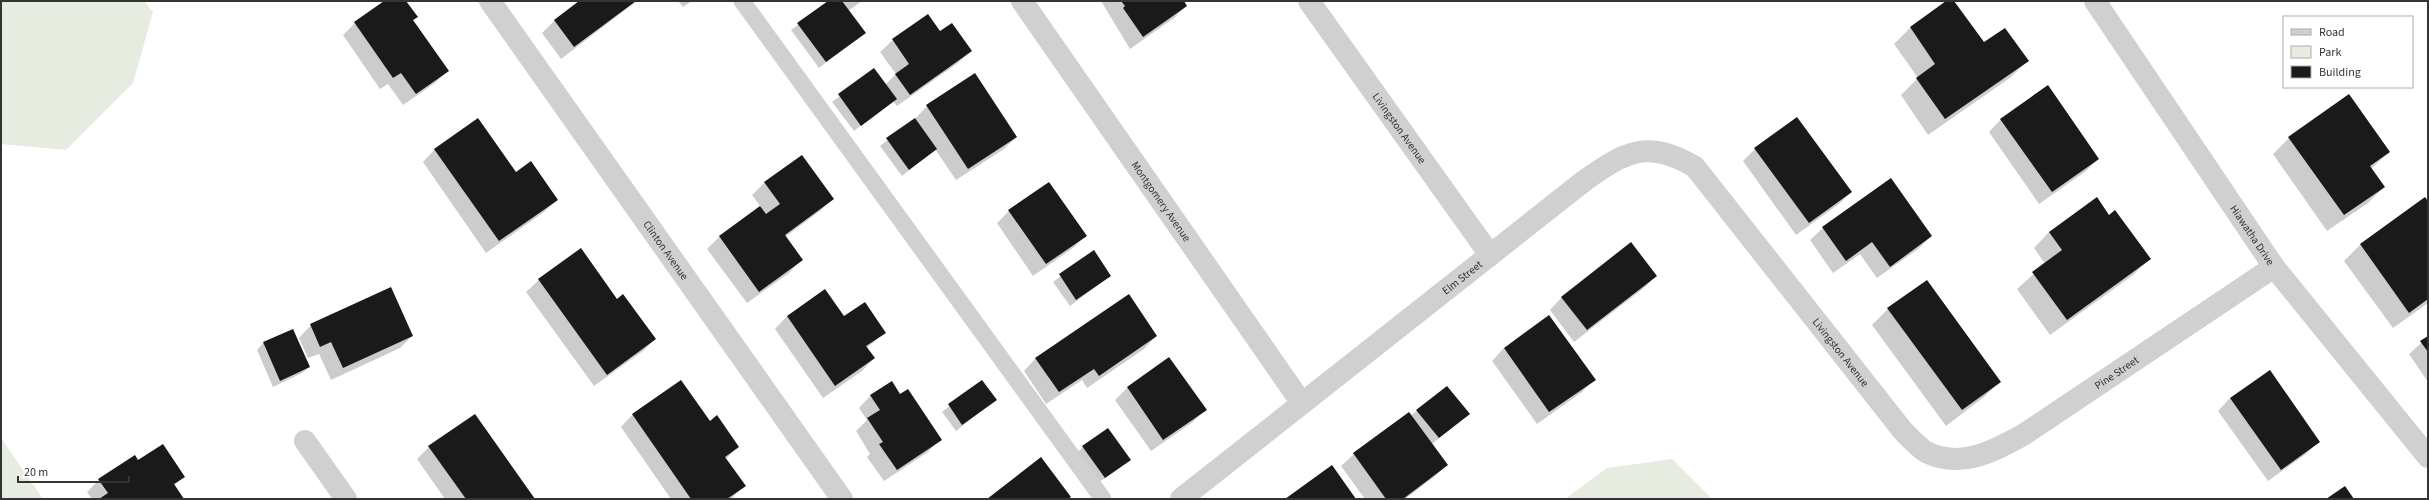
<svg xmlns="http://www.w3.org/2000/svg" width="2429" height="500" font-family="'Source Sans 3',sans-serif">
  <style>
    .green { fill: #e6ecdf }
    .shadow { fill: #0003 }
    .building { fill: #1a1a1a }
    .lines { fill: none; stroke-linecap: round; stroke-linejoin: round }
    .service { stroke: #d0d0d0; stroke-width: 17 }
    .minor { stroke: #d0d0d0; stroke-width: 22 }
    .labels { text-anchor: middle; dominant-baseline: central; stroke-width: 4; stroke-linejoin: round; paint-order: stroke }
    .street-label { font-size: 11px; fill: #333; stroke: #fff }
  </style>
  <rect width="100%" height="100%" fill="#fff"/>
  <path class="green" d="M1,1H144L153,12L133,83L66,150L1,144Z
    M1,438L43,499H1Z
    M1672,459L1712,499H1565L1607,468Z"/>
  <path class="shadow" d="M386,1H405L416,17L412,21L447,71L435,83L403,105L388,84L380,89L343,35L355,23Z
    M581,1H637L561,59L542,33L554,21Z
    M678,1H692L683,7Z
    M830,1H862L848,11L864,33L819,68L791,30Z
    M1101,1H1183L1186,6L1174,18L1130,49Z
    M1948,1H1953L1984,44L2027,61L2011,77L1928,135L1901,95L1918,78L1894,44L1910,28Z
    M940,33L970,51L958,63L897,106L893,101L854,131L832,102L874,70L885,85L896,74L880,52L893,40Z
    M927,106L1016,137L1004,149L956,180L935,149L902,176L880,146L915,119Z
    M2001,119L2098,159L2086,171L2039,204L1989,132Z
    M2289,138L2389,152L2371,169L2384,187L2368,203L2327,231L2273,154Z
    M435,149L516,173L556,200L544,212L486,253L423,162Z
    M1755,149L1851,192L1839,204L1796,235L1743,161Z
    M765,182L832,199L820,211L785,237L801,260L789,273L747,303L707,249L720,236L761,207L752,195Z
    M1049,183L1085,236L1073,248L1033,276L997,223L1009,211Z
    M2425,199L2428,203V303L2393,328L2344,261L2360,245Z
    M2109,216L2149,259L2133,275L2050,335L2017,289L2045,264L2034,248L2049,232Z
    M1823,228L1931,236L1918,249L1877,278L1860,254L1833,273L1810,240Z
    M580,250L617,301L655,339L643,351L594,386L526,292L539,280Z
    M1093,252L1110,276L1070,306L1053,282Z
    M1656,276L1644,288L1574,342L1550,310L1562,297Z
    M1888,309L2000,381L1984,397L1946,426L1872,325Z
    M787,316L844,318L884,333L867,348L874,358L862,371L823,398L775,329Z
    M311,325L412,336L400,348L331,380L319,354L308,358L299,338Z
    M292,330L309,367L302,373L273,387L257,350L263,343Z
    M1156,336L1144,349L1087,388L1082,380L1046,404L1024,371L1036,358Z
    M2428,337V382L2409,354Z
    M1504,348L1594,379L1582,392L1537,424L1492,361Z
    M1169,358L1205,409L1193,422L1151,451L1115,400L1127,388Z
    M982,381L995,400L956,431L942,412Z
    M871,395H900L940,439L928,452L884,481L867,457L870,454L856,431L867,420L859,408Z
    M2230,398L2318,442L2306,454L2268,481L2218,411Z
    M1417,411L1468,414L1432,444L1447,465L1434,477L1405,499H1365L1341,466L1354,454Z
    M633,414L709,422L737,447L726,459L744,486L731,499H671L621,427Z
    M429,447L533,499H445L417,459Z
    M1083,447L1130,460L1098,483L1077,453Z
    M138,462L184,476L174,486L183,499H92L87,492L99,480Z"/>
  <path class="building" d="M384,1H406L418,17L413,20L449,71L416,94L401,73L393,78L354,22Z
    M579,1H636L574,47L554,20Z
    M828,1H842L866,33L826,62L797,23Z
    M1121,1H1184L1187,6L1143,37L1123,8L1125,6Z
    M1946,1H1954L1984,42L2005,28L2029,61L1945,119L1916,78L1935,64L1910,27Z
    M928,14L940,31L952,23L972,51L910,95L895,74L909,64L892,39Z
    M874,68L897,99L861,126L838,94Z
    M975,73L1017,137L968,169L926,105Z
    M2048,85L2099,159L2052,192L2000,119Z
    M2349,94L2390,152L2370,166L2385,187L2344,215L2288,137Z
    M1797,117L1852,192L1809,223L1754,148Z
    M478,118L516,172L531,161L558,200L499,241L434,149Z
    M915,118L937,149L909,170L886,138Z
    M802,155L834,199L785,235L803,260L759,292L719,236L760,206L766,214L780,204L764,182Z
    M1891,178L1932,236L1890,267L1872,242L1846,261L1822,227Z
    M1049,182L1087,236L1046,264L1008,210Z
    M2097,197L2109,215L2115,210L2151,259L2067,320L2032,272L2062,250L2049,232Z
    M2425,197L2428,201V299L2409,313L2360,244Z
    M1631,242L1657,276L1587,330L1561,297Z
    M581,248L617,299L623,294L656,339L607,375L538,279Z
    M1094,250L1111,276L1076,300L1059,274Z
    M1927,280L2001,382L1962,410L1887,308Z
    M391,287L413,336L343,368L331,342L320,347L310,324Z
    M825,289L844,316L865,302L886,333L866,346L875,358L835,386L787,316Z
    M1129,294L1157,336L1099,376L1094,369L1059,392L1035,358Z
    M1549,315L1596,380L1549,412L1504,348Z
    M293,329L310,367L280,381L263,342Z
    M2428,336V352L2420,341Z
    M1169,357L1207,410L1163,440L1127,387Z
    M2270,370L2320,442L2281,470L2230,398Z
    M681,380L710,421L717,415L739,447L725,457L746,486L727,499H691L632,414Z
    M982,380L997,400L962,425L948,404Z
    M892,381L900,394L908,389L942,440L897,470L879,444L883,442L867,418L880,410L870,395Z
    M1447,386L1470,414L1439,438L1416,410Z
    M1409,412L1448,465L1403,499H1386L1353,453Z
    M475,414L535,499H466L428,446Z
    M1108,428L1131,460L1105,478L1082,446Z
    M163,444L185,477L174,484L184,499H99L108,493L98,479L135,455L138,460Z
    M1041,457L1071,497L1068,499H987Z
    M1332,465L1356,499H1285Z
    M2345,486L2354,499H2326Z"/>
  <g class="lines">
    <path class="service" d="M742,1L1103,499"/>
    <g class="minor">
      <path id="s1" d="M490,1L842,499"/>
      <path id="s2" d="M1022,1L1301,402"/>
      <path id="s3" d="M1309,1L1490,255"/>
      <path id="s4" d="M2095,1L2274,267L2428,457"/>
      <path d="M305,441L346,499"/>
      <path id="s5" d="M1181,499L1584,181C1626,151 1648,139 1695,167L1903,431C1910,438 1918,447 1926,452C1961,469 1992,452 2023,435L2274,267"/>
    </g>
  </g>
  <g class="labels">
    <g class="street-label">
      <text stroke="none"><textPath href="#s3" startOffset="156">Livingston Avenue</textPath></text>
      <text stroke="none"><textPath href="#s2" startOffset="244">Montgomery Avenue</textPath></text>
      <text stroke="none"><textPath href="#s4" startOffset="282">Hiawatha Drive</textPath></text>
      <text stroke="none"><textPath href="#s1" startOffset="305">Clinton Avenue</textPath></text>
      <text stroke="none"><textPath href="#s5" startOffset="358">Elm Street</textPath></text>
      <text stroke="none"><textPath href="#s5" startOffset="871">Livingston Avenue</textPath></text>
      <text stroke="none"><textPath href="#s5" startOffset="1218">Pine Street</textPath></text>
    </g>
  </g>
  <rect width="2429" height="500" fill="none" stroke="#333333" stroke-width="4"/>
  <rect x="2283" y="16" width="130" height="72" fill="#ffffff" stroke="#adadad"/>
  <rect x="2291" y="29" width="20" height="6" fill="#d0d0d0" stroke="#adadad"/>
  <text x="2319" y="36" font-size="12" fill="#333333">Road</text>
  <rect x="2291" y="46" width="20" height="12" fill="#e6ecdf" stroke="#adadad"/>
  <text x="2319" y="56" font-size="12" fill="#333333">Park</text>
  <rect x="2291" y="66" width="20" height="12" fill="#1a1a1a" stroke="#adadad"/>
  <text x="2319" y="76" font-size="12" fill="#333333">Building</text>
  <path d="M18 476v6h111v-6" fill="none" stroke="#333333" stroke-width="2"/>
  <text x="24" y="476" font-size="12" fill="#333333" stroke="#ffffff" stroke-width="3" paint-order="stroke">20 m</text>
</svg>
